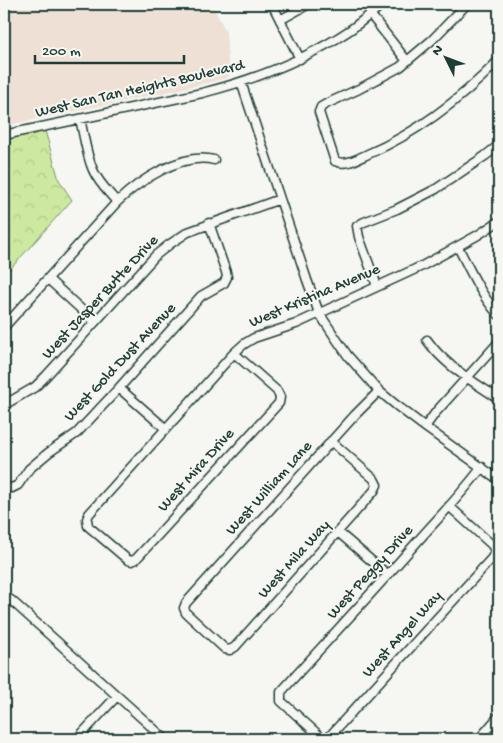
<svg xmlns="http://www.w3.org/2000/svg" width="503" height="743" font-family="'Gochi Hand',sans-serif">
  <style>
    .built { fill: #eee0d4 }
    .park { fill: url(#park-crowns); stroke: #76936a }
    .lines { fill: none; stroke-linecap: round; stroke-linejoin: round }
    .minor-casing { stroke: #1f3d34; stroke-width: 11 }
    .minor { stroke: #f6f6f2; stroke-width: 8 }
    .labels { text-anchor: middle; dominant-baseline: central; stroke-width: 4; stroke-linejoin: round; paint-order: stroke }
    .street-label { font-size: 16px; fill: #1f3d34; stroke: #f6f6f2 }
  </style>
  <defs>
    <pattern id="park-crowns" width="20" height="18" patternUnits="userSpaceOnUse" patternTransform="scale(1.25)"><rect width="20" height="18" fill="#cde9a0"/><path d="M2 6a3 3 0 1 1 6 0M12 15a3 3 0 1 1 6 0" fill="none" stroke="#b0c98a"/></pattern>
  </defs>
  <rect width="100%" height="100%" fill="#f6f6f2"/>
  <filter id="ink" filterUnits="userSpaceOnUse"><feTurbulence type="fractalNoise" baseFrequency=".02" numOctaves="2"/><feDisplacementMap in="SourceGraphic" scale="10" xChannelSelector="R" yChannelSelector="G"/><feConvolveMatrix kernelMatrix="1 2 1 2 8 2 1 2 1" color-interpolation-filters="sRGB"/></filter>
  <g filter="url(#ink)">
    <path class="built" d="M4,4H212L226,32L229,76L227,78L181,89L4,126Z"/>
    <path class="park" d="M44,127L59,180L72,200L4,276V135Z"/>
    <g class="lines">
      <g class="minor-casing">
        <path id="minor" d="M272,4L300,59
          M467,4L432,40L400,67L359,89L328,103L321,107L319,112L335,161C346,166 357,159 368,154C419,132 460,100 499,60
          M370,14L407,61
          M280,20L309,4
          M241,82L307,280L319,313L337,340L348,356L379,391L396,405L425,427L499,480
          M80,119C84,135 86,154 93,170C98,182 108,192 117,202
          M4,135L202,93C254,80 305,60 350,30C361,22 372,13 383,4
          M458,247C470,270 481,296 499,315
          M48,279L95,322
          M377,286L359,237L357,226L364,222L397,209L436,189L485,156L499,145
          M4,327L117,202C139,181 181,152 214,160
          M427,340C445,366 474,382 499,399
          M234,353L277,391L280,397L279,403L136,559L132,561L128,560L88,526L87,519L89,514L234,353L244,344L254,338L296,324L422,266L478,235L499,221
          M119,388L166,429
          M4,405L35,387L46,376L156,255L170,244L188,232L280,199
          M425,427L436,412L499,342
          M331,441L374,479L377,485L374,491L235,647L230,650L225,649L186,613L184,608L186,603L355,415L379,391
          M4,487L12,488L18,485L29,469L48,453L77,433L119,388L201,296L224,283L227,277L226,272L209,223
          M449,506L492,545L495,551L492,558L329,737L326,738H322L281,701V692C326,642 372,593 417,542C438,518 462,494 482,467
          M338,532L388,575
          M4,596L12,601L165,739
          M77,739L117,696
          M479,739L499,716"/>
      </g>
      <use href="#minor" class="minor"/>
    </g>
  </g>
  <g class="labels">
    <g class="street-label">
      <text transform="translate(140 90) rotate(-13)">West San Tan Heights Boulevard</text>
      <text transform="translate(315 297) rotate(-23)">West Kristina Avenue</text>
      <text transform="translate(101 298) rotate(-47)">West Jasper Butte Drive</text>
      <text transform="translate(121 363) rotate(-47)">West Gold Dust Avenue</text>
      <text transform="translate(197 471) rotate(-48)">West Mira Drive</text>
      <text transform="translate(270 489) rotate(-48)">West William Lane</text>
      <text transform="translate(295 560) rotate(-48)">West Mila Way</text>
      <text transform="translate(371 573) rotate(-48)">West Peggy Drive</text>
      <text transform="translate(403 635) rotate(-48)">West Angel Way</text>
    </g>
  </g>
  <rect width="503" height="743" fill="none" stroke="#f6f6f2" stroke-width="20"/>
  <rect x="10" y="10" width="483" height="723" fill="none" stroke="#1f3d34" stroke-width="2" filter="url(#ink)"/>
  <g transform="translate(446 58) rotate(312)" stroke="#f6f6f2" stroke-width="4" paint-order="stroke">
  <path d="M0-4L9 19L0 12L-9 19Z" fill="#1f3d34"/>
  <text y="-8" font-size="14" font-weight="bold" text-anchor="middle" fill="#1f3d34">N</text>
  </g>
  <path d="M35 55v8h149v-8" fill="none" stroke="#1f3d34" stroke-width="2.5"/>
  <text x="42" y="55" font-size="15" fill="#1f3d34" stroke="#f6f6f2" stroke-width="4" paint-order="stroke">200 m</text>
</svg>
